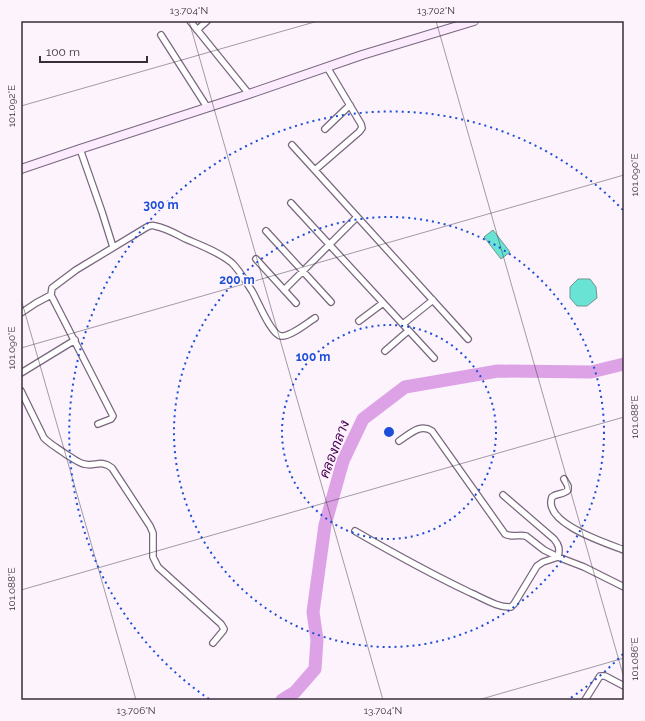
<svg xmlns="http://www.w3.org/2000/svg" width="645" height="721" font-family="Raleway,Sarabun,sans-serif">
  <style>
    .lines { fill: none; stroke-linecap: round; stroke-linejoin: round }
    .river { stroke: #dda2e6; stroke-width: 13 }
    .building { fill: #69e4d4; stroke: #71958f }
    .minor-casing { stroke: #79677d; stroke-width: 8 }
    .secondary-casing { stroke: #79677d; stroke-width: 10 }
    .minor { stroke: #fff; stroke-width: 5.5 }
    .secondary { stroke: #fcebff; stroke-width: 8 }
    .ticks { fill: none; stroke: #362e38; stroke-width: 1; stroke-opacity: 0.45 }
    .ring { fill: none; stroke: #1d4ed8; stroke-width: 2; stroke-dasharray: 2 4 }
    .labels { text-anchor: middle; dominant-baseline: central; stroke-width: 3; stroke-linejoin: round; paint-order: stroke }
    .water-label { font-size: 14px; font-style: italic; fill: #4a0055; stroke: #fcf3fd }
    .centre { fill: #1d4ed8; stroke: #fcf3fd; stroke-width: 2 }
    .ring-label { font-size: 12px; text-anchor: middle; font-weight: bold; fill: #1d4ed8; stroke: #fcf3fd; stroke-width: 3; stroke-linejoin: round; paint-order: stroke }
    .neatline { fill: none; stroke: #362e38; stroke-width: 1.5 }
    .ticks-label { font-size: 10px; text-anchor: middle; fill: #362e38 }
  </style>
  <rect width="100%" height="100%" fill="#fcf3fd"/>
  <g class="lines">
    <path class="river" d="M282,700L295,692L315,669L317,640L313,612L325,525L343,461L363,419L405,387L498,371L591,372L624,364"/>
  </g>
  <path class="building" d="M493,230L510,252L501,259L484,237Z
    M578,279H590L596,287L597,298L587,306H577L570,298V287Z"/>
  <g class="lines">
    <g class="minor-casing">
      <path id="minor" d="M190,21L249,94
        M197,30L207,21
        M161,35L207,107
        M325,129L350,105
        M292,145L468,339
        M80,149L102,212L113,247
        M315,170L359,132L362,128L361,124L327,67
        M291,203L434,358
        M266,231L331,302
        M256,259L296,303
        M284,290L357,217
        M21,313L36,303L51,295
        M359,321L383,303
        M403,324L433,300
        M385,351L408,331
        M21,373L75,340
        M21,391L44,438C51,445 59,449 67,455C73,458 78,463 84,464C95,467 101,459 112,468L150,526L153,533V557L158,567L221,624L224,629L223,631L213,643
        M98,424L111,419L113,416L51,295L52,288L76,270L147,227C149,226 153,225 155,226C166,228 176,234 186,239C202,246 219,252 232,263C240,271 246,282 252,291C257,299 271,335 281,336C290,337 307,323 315,318
        M399,441C410,434 420,423 432,431L505,534C512,538 519,534 526,536L544,550L558,557C560,549 559,545 554,539L503,495
        M564,479L568,486V490C563,495 557,493 552,497C542,523 606,543 624,550
        M355,531C393,553 431,574 471,593C483,598 498,608 511,607L514,604L537,566L543,562L558,557L584,567L624,587
        M585,700L600,676H605L624,686"/>
    </g>
    <g class="secondary-casing">
      <path id="secondary" d="M21,169L80,149L249,94L362,55L474,21"/>
    </g>
    <use href="#minor" class="minor"/>
    <use href="#secondary" class="secondary"/>
  </g>
  <path class="ticks" d="M189,21L383,700M436,21L624,678M21,106L318,21M21,299L136,700M21,348L624,175M21,590L624,417M478,700L624,658"/>
  <g class="ring">
    <circle cx="389" cy="432" r="107"/>
    <circle cx="389" cy="432" r="215"/>
    <path d="M623 654A322 322 0 0 1 569 699M209 699A322 322 0 1 1 623 210"/>
  </g>
  <g class="labels">
    <g class="water-label">
      <text transform="translate(334 449) rotate(-69)">คลองกลาง</text>
    </g>
  </g>
  <circle cx="389" cy="432" r="6" class="centre"/>
  <g class="ring-label">
    <text x="161" y="209">300 m</text>
    <text x="237" y="284">200 m</text>
    <text x="313" y="361">100 m</text>
  </g>
  <rect width="645" height="721" fill="none" stroke="#fcf3fd" stroke-width="44"/>
  <path d="M40 56v6h107v-6" fill="none" stroke="#362e38" stroke-width="2"/>
  <text x="46" y="56" font-size="12" fill="#362e38" stroke="#fcf3fd" stroke-width="3" paint-order="stroke">100 m</text>
  <rect x="22" y="22" width="601" height="677" class="neatline"/>
  <g class="ticks-label">
    <text x="189" y="14">13.704°N</text>
    <text x="436" y="14">13.702°N</text>
    <text transform="translate(11 106) rotate(-90)" y="4">101.092°E</text>
    <text transform="translate(634 175) rotate(-90)" y="4">101.090°E</text>
    <text transform="translate(11 348) rotate(-90)" y="4">101.090°E</text>
    <text transform="translate(634 417) rotate(-90)" y="4">101.088°E</text>
    <text transform="translate(11 589) rotate(-90)" y="4">101.088°E</text>
    <text transform="translate(634 659) rotate(-90)" y="4">101.086°E</text>
    <text x="136" y="714">13.706°N</text>
    <text x="383" y="714">13.704°N</text>
  </g>
</svg>
